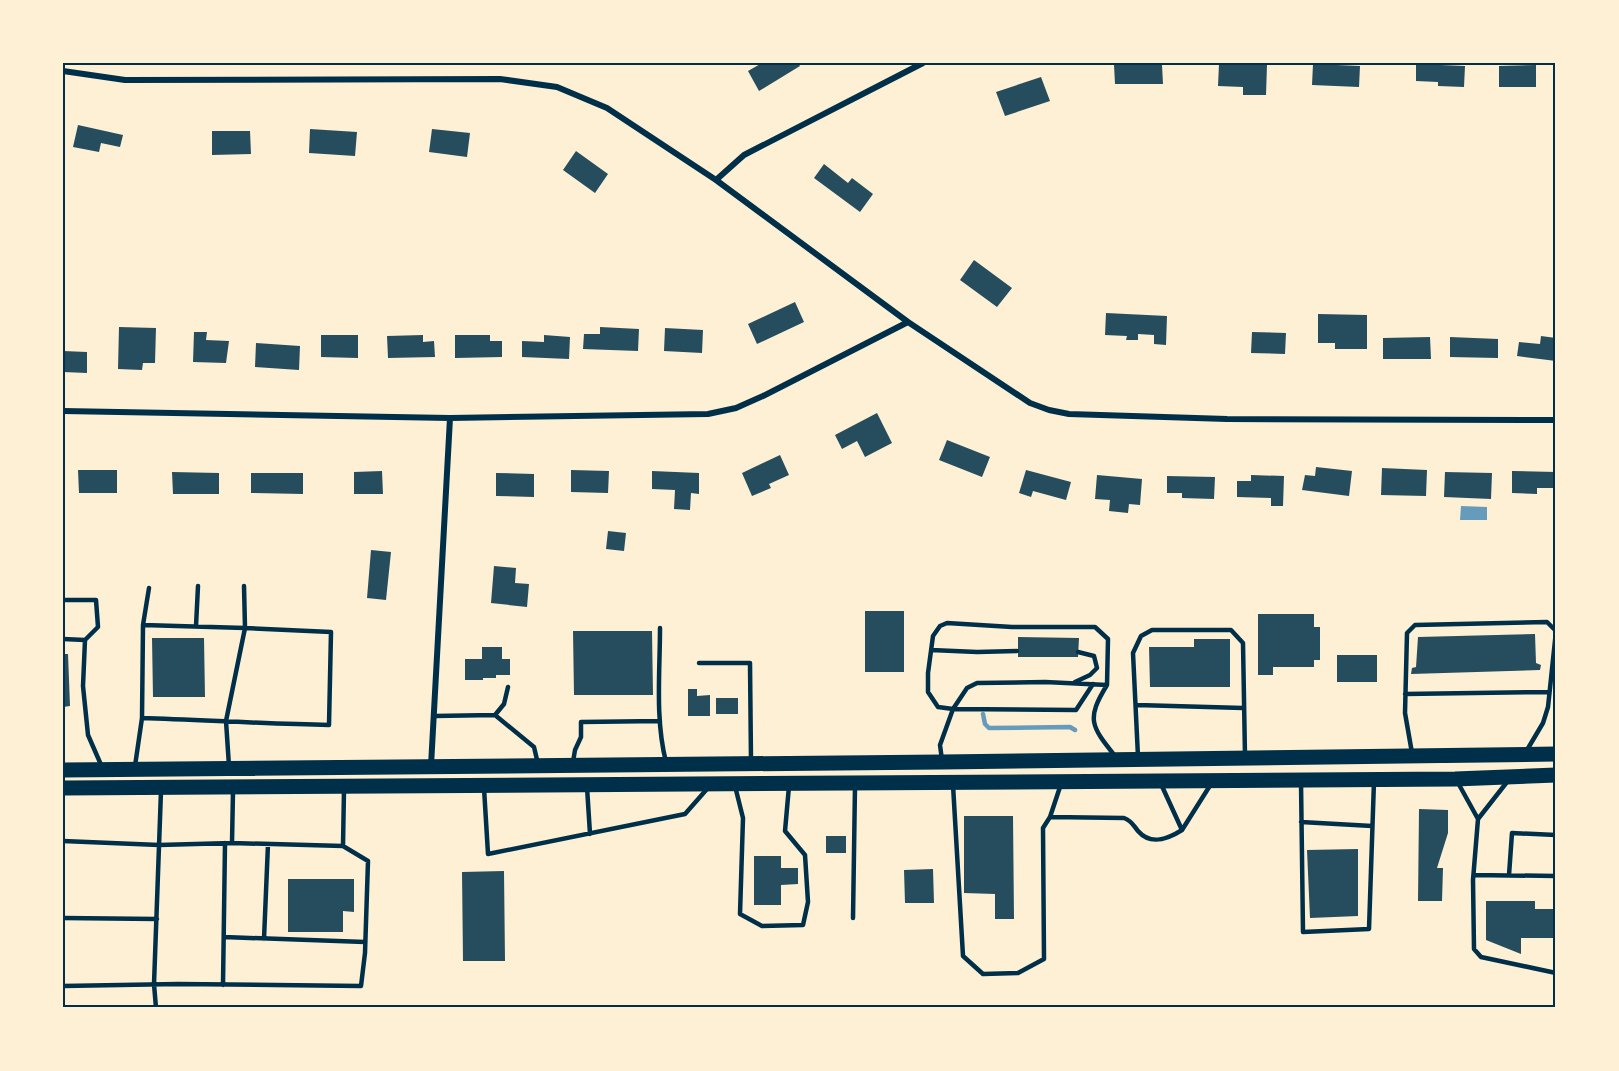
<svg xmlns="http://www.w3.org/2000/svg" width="1619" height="1071" font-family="Commissioner,sans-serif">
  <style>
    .water { fill: #669bbc }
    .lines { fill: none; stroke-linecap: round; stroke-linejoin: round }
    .stream { stroke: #669bbc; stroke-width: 4.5 }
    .building { fill: #264d5e }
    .service { stroke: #003049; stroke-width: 4.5 }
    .minor { stroke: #003049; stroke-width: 6 }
    .trunk { stroke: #003049; stroke-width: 15 }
    .neatline { fill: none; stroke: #003049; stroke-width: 2 }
  </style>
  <rect width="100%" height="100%" fill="#fdf0d5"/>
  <path class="water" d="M1461,506L1487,507V520H1460Z"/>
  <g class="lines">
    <path class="stream" d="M983,714L985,724L989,728L1070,727L1075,730"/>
  </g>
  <path class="building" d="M762,63H798L800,66L759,91L748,71Z
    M1219,64L1267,65L1266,95H1243V87L1218,86Z
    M1313,64L1360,66L1359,87L1312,85Z
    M1416,64L1465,66L1464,87L1438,86V82L1416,81Z
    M1114,65H1162L1163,84H1115Z
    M1536,65V87H1499V66Z
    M1041,77L1050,101L1005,116L996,92Z
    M78,125L123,135L120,147L101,143L99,152L73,147Z
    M310,129L357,132L355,156L309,153Z
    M432,129L470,133L467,157L429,152Z
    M212,131H250L251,154L212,155Z
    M576,151L608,174L595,193L563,170Z
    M824,164L848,183L852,178L873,194L860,212L814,178Z
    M974,260L1012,288L997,307L960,280Z
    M795,302L804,322L757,344L748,324Z
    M1106,313L1167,316L1166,345L1154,344V335L1138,334V340H1126L1127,336L1105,335Z
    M1318,314L1367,315V349H1335V343H1318Z
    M119,327L156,328L155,363H143L142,370L118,369Z
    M600,327L639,329L638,351L583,349L584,334H600Z
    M665,328L703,330L702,353L664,351Z
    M194,332H207L206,340L229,341L226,363L193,362Z
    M1252,332L1286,333L1285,354L1251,353Z
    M321,335H358V358L321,357Z
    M423,335V342L434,341L435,357L388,358L387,336Z
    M455,335H490V341H502V357L455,358Z
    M544,335L570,337L569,359L522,357V341L544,342Z
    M1541,336L1556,338V361L1517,356L1519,342L1540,344Z
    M1430,337L1431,359H1383V338Z
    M1450,337L1498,339V358L1450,357Z
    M256,343L300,346L299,370L255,367Z
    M63,351L87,352V373L63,372Z
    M877,413L892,443L865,457L857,441L842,449L835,435Z
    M947,440L990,457L982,477L939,460Z
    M780,455L789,475L769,484L771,488L752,496L742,473Z
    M1316,467L1352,471L1349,496L1302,490L1305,475L1315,476Z
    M1382,468L1427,470L1426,496L1381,495Z
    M78,470H117V493H79Z
    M571,470L609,471L608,493L571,492Z
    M1026,470L1071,482L1066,500L1033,491L1031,497L1019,493Z
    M382,471L383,494H354V472Z
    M652,471L699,473V494L691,493L690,510L674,509L675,490L652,489Z
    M1512,471L1556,472V488H1537V494L1512,493Z
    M172,472L219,473V494H173Z
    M1445,472L1492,473L1491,499L1444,497Z
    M251,473H303V494L251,493Z
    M496,473L534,474V497L496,496Z
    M1097,475L1142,479L1140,505L1129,504L1128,513L1109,511L1110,500L1095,499Z
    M1251,475L1284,476L1283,506H1271V498L1237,497V481H1251Z
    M1167,476L1215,477L1214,499L1182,498V493H1167Z
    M608,531L626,533L624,551L606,549Z
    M371,550L391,552L386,600L367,598Z
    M494,566L516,568L515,583L529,584L527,607L491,603Z
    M865,611H904V672H865Z
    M1258,614H1314V627H1320V660H1314V667H1273V675H1258Z
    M573,631H652L653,695H574Z
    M1535,634L1536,663L1541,665L1540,670L1411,674L1412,668L1416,667L1418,637Z
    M1018,637L1079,638L1078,657H1018Z
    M152,638H204L205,697H153Z
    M1194,639H1230V687H1150L1149,647H1194Z
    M482,647H502V659H510V675H496V678H483V680H465V659H482Z
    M63,654H68L70,706L63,707Z
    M1337,655H1377V682H1337Z
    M688,689H697V696L710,695V716H688Z
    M716,698H738V714H716Z
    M1419,809L1448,810V833L1437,868H1443L1442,901H1418Z
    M964,816H1013L1014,919H995V894L964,893Z
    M826,836H846V853H826Z
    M1358,849V916L1310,918L1307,850Z
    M754,856H781V868H798V884L781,885V905H754Z
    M933,869L934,903H905L904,870Z
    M504,871L505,961H463L462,872Z
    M288,879H354V912L343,911V932H288Z
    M1486,901H1535V909H1556V938H1521V954L1486,940Z"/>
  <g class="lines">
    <path class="service" d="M63,600H96L98,627L85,640
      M143,625L149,588
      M196,626L198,586
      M660,628C660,672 655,719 666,762
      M63,639L85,640L83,686L88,735L102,767
      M931,650L977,652L1017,651
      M699,663H750L751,761
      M1075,682L1090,675L1097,668L1094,656L1078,652
      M1093,684L1076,710L953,709L938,707L928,692V673L933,636L940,626L947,623L1012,627H1095L1108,639L1107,685
      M1405,694L1549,692
      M1137,705L1243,708
      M495,715L504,704L508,687
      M434,716L495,715L534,747L538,764
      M142,718C205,720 267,724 329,725L331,632L245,628L226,721L229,766
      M1412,753L1405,713L1407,633L1415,625L1547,622L1556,631L1548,707L1543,723L1527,750
      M1138,757L1133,653L1141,636L1152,630H1231L1243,643L1245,756
      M942,760L940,745L953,709L967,688L977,683L1045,682L1107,685C1086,719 1091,726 1115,756
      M573,762L575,750L581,737V722L660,721
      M135,766L142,718L143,625L245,628L244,586
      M1457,781L1478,819L1507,782
      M1301,782L1303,932L1369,929L1374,781
      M1061,784L1050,817L1124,818C1132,821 1133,825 1138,831C1151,846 1168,839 1182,830
      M1161,784L1182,830L1211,784
      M953,785L963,956L983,974L1018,973L1044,959L1043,828L1050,817
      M735,786L743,818L740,914L762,926L803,925L808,902L805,855L785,831L789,786
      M587,787L590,834
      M484,788L488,854L685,814L707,789
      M1478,819L1473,880L1474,949L1481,957L1556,973
      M1301,822L1372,826
      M63,841L159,845L232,843
      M343,846L344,789
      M1474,875L1556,876
      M1509,875L1512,833L1556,835
      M63,918L157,919
      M853,918L855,786
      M224,937L365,942
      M264,939L268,844
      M223,985L225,843
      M63,986L178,984L361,986L365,953L368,861L343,846L232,843L233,791
      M156,1008L154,984L161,791"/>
    <path class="minor" d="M63,71L125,80L500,79L557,87L607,108L716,180L908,322
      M716,180L744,155L923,63
      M63,411L450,418L708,414L736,408L763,396L908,322L1030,403L1049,410L1069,414L1227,419L1556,420
      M431,766L450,418"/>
    <path class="trunk" d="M63,770L942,762L1556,754
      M63,788L1160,781L1455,779L1556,775"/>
  </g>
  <rect width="1619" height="1071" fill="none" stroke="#fdf0d5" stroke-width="129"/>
  <rect x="64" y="64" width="1490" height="942" class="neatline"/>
</svg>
